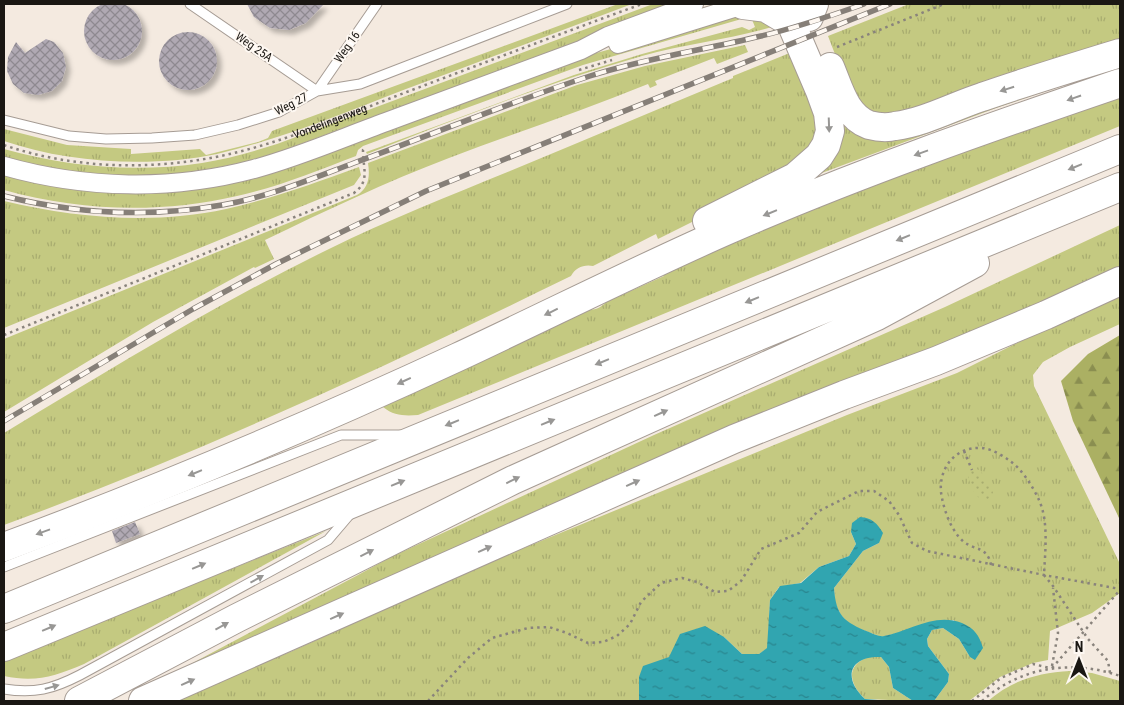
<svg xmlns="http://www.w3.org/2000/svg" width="1124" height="705" font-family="'Roboto Condensed',sans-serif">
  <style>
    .grass { fill: url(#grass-tufts) }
    .forest { fill: url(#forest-firs) }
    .park { fill: url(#park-dots) }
    .water { fill: url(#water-ripples) }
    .building { fill: url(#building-cross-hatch); filter: url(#shadow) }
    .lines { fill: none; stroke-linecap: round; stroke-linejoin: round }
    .lane-casing { stroke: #a69c94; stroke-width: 11 }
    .street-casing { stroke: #a69c94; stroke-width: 20 }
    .highway-casing { stroke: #a69c94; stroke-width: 30 }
    .path { stroke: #89837c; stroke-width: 2.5; stroke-dasharray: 2.5 4; stroke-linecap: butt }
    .lane { stroke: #fff; stroke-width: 9 }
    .street { stroke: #fff; stroke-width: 18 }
    .highway { stroke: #fff; stroke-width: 28 }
    .rail-casing { stroke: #867f78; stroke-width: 5.5 }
    .rail { stroke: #fef8f2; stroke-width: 4; stroke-dasharray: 11; stroke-linecap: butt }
    .oneway { fill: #989795 }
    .labels { text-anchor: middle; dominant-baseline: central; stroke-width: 4; stroke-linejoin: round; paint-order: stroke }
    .street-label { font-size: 12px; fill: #1a1713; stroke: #fef8f2 }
  </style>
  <defs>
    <pattern id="grass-tufts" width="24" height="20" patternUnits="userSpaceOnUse" patternTransform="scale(1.25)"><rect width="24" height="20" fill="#c4c981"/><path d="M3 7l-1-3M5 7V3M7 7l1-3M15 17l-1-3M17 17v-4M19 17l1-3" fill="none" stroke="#a8ac6f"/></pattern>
    <pattern id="forest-firs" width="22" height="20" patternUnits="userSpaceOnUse" patternTransform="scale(1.25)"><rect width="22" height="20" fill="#abb063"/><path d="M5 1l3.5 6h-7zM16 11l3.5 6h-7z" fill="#8a8e50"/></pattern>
    <pattern id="park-dots" width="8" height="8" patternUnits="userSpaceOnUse" patternTransform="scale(1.25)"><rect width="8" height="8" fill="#c4c981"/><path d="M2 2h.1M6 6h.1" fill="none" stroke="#a8ac6f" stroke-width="1.8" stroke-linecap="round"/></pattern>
    <pattern id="water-ripples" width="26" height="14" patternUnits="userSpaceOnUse" patternTransform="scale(1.25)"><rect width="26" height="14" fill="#31a5b0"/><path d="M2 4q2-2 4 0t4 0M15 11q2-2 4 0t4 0" fill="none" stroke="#29858e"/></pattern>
    <pattern id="building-cross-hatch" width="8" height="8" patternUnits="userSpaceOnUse" patternTransform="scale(1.25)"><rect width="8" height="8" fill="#b0a9b3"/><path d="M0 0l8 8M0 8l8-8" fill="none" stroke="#8e8990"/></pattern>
    <filter id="shadow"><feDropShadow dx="4.5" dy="4.5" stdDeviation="2.5" flood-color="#0004"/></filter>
  </defs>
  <rect width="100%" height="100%" fill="#f4eae0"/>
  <path class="grass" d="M618,4H632C557,32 481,61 406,89C344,113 281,139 217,154C150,168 68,163 4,141V129L67,145L131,149V154L200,149L206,155L258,142L268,138L272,131Z
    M653,4H678L279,152C190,180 94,185 4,157V149C68,167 135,173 202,163C227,159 252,152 277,144Z
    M909,4H1120V42L956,99L879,118L861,109L838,62L828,36Z
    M749,12L782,24C736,39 688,43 642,56C550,82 456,119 367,154L366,152L380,147L574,75L642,54L742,27L749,30L755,27Z
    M742,13L741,18L738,20L583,65L363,146L358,150L356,156C317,171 278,187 237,196C159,214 80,211 4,190V175C57,189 109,195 164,192L589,55Z
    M745,45L748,52L717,64L714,58L655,81L657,85L650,88L648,84C582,111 515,133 449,158C386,182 325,211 265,240L274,259L255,268L254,267L153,322L4,412V339L357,195C369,188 370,176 368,163L577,85L645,66Z
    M797,50L823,114L818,147L732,202L658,239L656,234L593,266C584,264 575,268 571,276C385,367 198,454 4,525V433C111,369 216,304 329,249C388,220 449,196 510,171C585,140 658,109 733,78V76Z
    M1120,66L996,108L811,177L835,112L871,135Z
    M1120,93V126L418,415C405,416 394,416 383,407L590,309C595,311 603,306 606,302L664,276L662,272L838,196Z
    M359,167L361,175L354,185L4,328V201C76,218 153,225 226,209C271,199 315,183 359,167Z
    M1120,225V273L172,674L358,575L391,557L654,435L945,307Z
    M1120,296V324L1070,347L1043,362L1033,375L1034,386L1120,564V593L1092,613L1050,631L1048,660L1033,663L1000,677L969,701H934L948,682L949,674L928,646L927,639L932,630L943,628L959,639L970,657L954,620L881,637L850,625L841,615L835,603L834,588L863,551L879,543L851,532L856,544L849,556L819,567L800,583L779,587L770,600L768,648L759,654H742L724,637L669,657L639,677V701H167L290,652L473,569L847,415L957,373L1019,342Z
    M326,531L84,664C55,676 36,683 4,676V662L68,634Z
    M869,657H881L889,667L893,688L913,701L865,699C850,685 844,665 869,657Z
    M1070,671L1092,673L1120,681V701H988C1012,680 1038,673 1070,671Z"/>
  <path class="forest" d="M1120,335V520L1073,421L1061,381L1088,354Z"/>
  <path class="park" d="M974,469L980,470L993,492L991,497L985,501C974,497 971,487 968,476L970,471Z"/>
  <path class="water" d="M860,517C872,518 877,523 883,533L879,543L863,551L834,588C836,616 844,622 869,632C874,634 879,637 884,636C909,631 935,612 962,623C975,629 979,635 983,648L975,660L970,657L959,639L943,628L932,630L927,639L928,646L949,674L948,682L934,701H913L893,688L889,667L881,657C848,656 843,679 865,699L891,701H639V677L643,666L669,657L680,634L705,626L724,637L742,654H759L767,648L770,600L780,586L801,583L819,567L849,556L856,544L851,532L852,523Z"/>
  <path class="building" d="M84 31a29 29 0 1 1 58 0a29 29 0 1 1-58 0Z
    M247,4H324L306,23L289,30L270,28L254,17Z
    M159 61a29 29 0 1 1 58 0a29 29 0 1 1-58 0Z
    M46,39L54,42L63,53L66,67L62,81L52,91L38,95L24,93L13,84L7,71L8,57L16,42L25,53Z
    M135,522L140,534L116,543L112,531Z"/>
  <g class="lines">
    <g class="lane-casing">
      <path id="lane" d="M190,4L317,91L377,4
        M4,120L69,136L106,139L152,138L195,135L238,125L279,112L317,91L360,84L567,4
        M4,567L341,435H400
        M4,689C34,694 53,689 80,675L328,540L351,513"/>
    </g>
    <g class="street-casing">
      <path id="street" d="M618,44L747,4
        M4,166C85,189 172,191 254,169C299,157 342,138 386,122C451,98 516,74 581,50L608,36L694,4"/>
    </g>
    <g class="highway-casing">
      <path id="highway" d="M743,5L766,8L791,23
        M809,17L814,4
        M830,67C839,88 845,116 869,125C877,127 887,128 895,126C925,122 954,106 982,97C1028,81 1074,67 1120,53
        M707,221L795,177L819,156L826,145L830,131L828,113L820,91L791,23L788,4
        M4,547C158,490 309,426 458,357C548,315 637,270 728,230C856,174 988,128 1120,83
        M4,609L1120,149
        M4,647L1120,187
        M79,701L237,618L513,480L877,316L975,263
        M143,701L734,439L844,395L936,361L1046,315L1120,281"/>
    </g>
    <g class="path">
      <path d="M837,47L944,4"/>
      <path d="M579,70L612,60"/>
      <path id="s1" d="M4,145C79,171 165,171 242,151C300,136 356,111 412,90C489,61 565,32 642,4"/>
      <path d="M4,335L354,193C369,182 364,171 363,154V150L365,148"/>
      <path d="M964,451L972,470"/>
      <path d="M991,565C987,546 976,551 964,542C952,532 945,513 942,498C936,472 953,446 982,448C992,449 1002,455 1010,461C1022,469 1033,487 1039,500C1049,522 1045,552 1044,575L1053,586L1088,639L1108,661L1110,673"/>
      <path d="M1052,666L1058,633L1053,588"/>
      <path d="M1052,668L1120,590"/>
      <path d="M428,701L468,658L492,638L528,628L549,627L567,633L588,643L603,642L617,636L630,624L641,602L661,583L682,578L697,582L715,592L728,591L741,581L761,549L799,533L817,512L859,491H874L889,501L899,515L912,543L927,551L1044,575L1120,589"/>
      <path d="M972,701L1001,678L1033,664L1050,668"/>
      <path d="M982,701C1020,667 1072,659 1120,676"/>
    </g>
    <use href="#lane" class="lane"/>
    <use href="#street" class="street"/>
    <use href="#highway" class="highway"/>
    <g class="rail-casing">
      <path id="rail" d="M4,196C76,214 148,218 222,205C268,197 311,179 354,163C433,134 511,102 590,76C646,58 704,50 761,36C796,28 830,16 864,4
        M4,421L193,309L276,264L426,191L890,4"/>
    </g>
    <use href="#rail" class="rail"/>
  </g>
  <defs><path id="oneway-solid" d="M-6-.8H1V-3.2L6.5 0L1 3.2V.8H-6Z" transform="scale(1.25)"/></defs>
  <g class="oneway">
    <use href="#oneway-solid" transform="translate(1007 89) rotate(162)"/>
    <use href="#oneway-solid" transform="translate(1074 98) rotate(161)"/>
    <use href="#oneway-solid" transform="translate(829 125) rotate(88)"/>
    <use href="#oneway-solid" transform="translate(921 153) rotate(160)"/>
    <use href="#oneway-solid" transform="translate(1075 167) rotate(158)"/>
    <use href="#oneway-solid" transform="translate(770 213) rotate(158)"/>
    <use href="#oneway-solid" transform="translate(903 238) rotate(158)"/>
    <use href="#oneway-solid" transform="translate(752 300) rotate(158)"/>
    <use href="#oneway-solid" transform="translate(551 312) rotate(154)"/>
    <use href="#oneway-solid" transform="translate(602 362) rotate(158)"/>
    <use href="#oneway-solid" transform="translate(404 381) rotate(155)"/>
    <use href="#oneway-solid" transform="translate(661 413) rotate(-24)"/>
    <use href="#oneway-solid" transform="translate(548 422) rotate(-22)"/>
    <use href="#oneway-solid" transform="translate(452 423) rotate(158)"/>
    <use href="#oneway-solid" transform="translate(195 473) rotate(158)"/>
    <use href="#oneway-solid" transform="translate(513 480) rotate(-26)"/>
    <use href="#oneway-solid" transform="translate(398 483) rotate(-22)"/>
    <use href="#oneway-solid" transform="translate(633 483) rotate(-24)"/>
    <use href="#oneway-solid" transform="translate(43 532) rotate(160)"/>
    <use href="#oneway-solid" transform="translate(485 549) rotate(-24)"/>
    <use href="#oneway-solid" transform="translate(367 553) rotate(-27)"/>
    <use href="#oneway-solid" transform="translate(199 566) rotate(-23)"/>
    <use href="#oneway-solid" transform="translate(257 579) rotate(-29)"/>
    <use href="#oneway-solid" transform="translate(337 616) rotate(-24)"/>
    <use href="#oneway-solid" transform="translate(222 626) rotate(-29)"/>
    <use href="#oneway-solid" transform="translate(49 628) rotate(-23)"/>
    <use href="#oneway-solid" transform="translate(188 682) rotate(-24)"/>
    <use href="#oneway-solid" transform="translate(52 687) rotate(-16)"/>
  </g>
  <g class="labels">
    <g class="street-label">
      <text transform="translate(254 47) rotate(35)">Weg 25A</text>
      <text transform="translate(347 47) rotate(-55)">Weg 16</text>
      <text transform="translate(291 104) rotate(-27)">Weg 27</text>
      <text stroke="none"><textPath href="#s1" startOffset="334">Vondelingenweg</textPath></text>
    </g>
  </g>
  <rect width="1124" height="705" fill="none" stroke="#1a1713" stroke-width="10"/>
  <g transform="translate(1079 660)" stroke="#fef8f2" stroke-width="4" paint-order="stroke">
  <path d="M0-4L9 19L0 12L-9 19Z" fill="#1a1713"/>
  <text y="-8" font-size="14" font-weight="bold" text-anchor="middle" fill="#1a1713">N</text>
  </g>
</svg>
